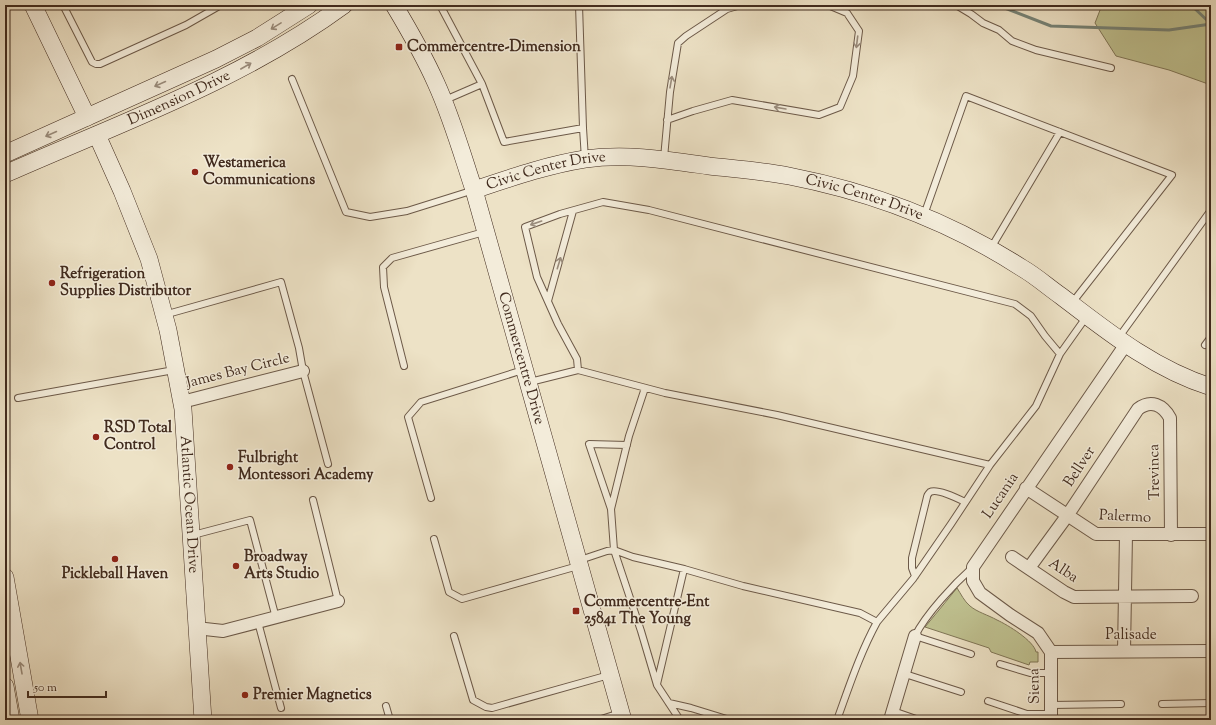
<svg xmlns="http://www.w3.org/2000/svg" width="1216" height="725" font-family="'Sorts Mill Goudy',serif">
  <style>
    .green { fill: #bfc190; stroke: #807657 }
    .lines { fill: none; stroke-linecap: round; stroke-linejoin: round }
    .stream { stroke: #768377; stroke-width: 3 }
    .lane-casing { stroke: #6c5948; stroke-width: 8 }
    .street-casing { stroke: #6c5948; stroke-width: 14 }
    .secondary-casing { stroke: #412b1e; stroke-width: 18 }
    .lane { stroke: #f3ecda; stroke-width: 6 }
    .street { stroke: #f3ecda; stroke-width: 12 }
    .secondary { stroke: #f3ecda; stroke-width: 17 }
    .oneway { stroke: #9a8c7c }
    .poi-dot { fill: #8f2418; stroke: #f3ecda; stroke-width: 1.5 }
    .labels { text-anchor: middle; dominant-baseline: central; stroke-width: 3; stroke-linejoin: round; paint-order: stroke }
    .poi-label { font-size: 15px; font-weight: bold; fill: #412b1e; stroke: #f3ecda; text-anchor: start }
    .street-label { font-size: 15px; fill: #412b1e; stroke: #f3ecda }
  </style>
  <rect width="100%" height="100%" fill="#ede2c6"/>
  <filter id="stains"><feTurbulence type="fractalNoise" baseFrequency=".005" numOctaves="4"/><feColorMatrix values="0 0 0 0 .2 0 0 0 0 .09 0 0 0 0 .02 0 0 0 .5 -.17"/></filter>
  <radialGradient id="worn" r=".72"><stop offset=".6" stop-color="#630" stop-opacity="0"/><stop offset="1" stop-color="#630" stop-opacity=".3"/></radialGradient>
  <path class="green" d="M1102,5H1211V85L1169,70L1116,56L1095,23Z
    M957,588C961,594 964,601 970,606C977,612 988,615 997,620C1008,625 1034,641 1036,652H1038V662H1030L1029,665L991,652L989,648L925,627Z"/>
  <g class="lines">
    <path class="stream" d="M997,5L1051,26L1169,30L1211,24
      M1191,5L1211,24"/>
    <g class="lane-casing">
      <path id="lane" d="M63,5L92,62L96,64H100L186,25L221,5
        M440,5L482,84L504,142L583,128L579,5
        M956,5L971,14L983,23L999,30L1012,41L1036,50L1111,68
        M292,79L346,212L370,217L407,211L474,190
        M445,100L482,84
        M667,120L693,111L732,100L819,115L840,107L853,76L859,31L847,13L828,5
        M583,128L585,159
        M664,158L670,92L678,43L686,36L727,9L741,5
        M924,215L966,96L1172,175L1072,303
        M991,248L1060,132
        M548,301L573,211
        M164,315L281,282L299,348L303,371L328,464
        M1119,337L1211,210
        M1205,345L1211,337
        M404,366L384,287L383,267L392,258L484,232
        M578,370L577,359L558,324L537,277L525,227L560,214L603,202L649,210L1015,304L1031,316L1045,336L1060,354
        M530,382L578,370L665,393L777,415L990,465L951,524L913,579L877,622
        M645,388L629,436L611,509L614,550L641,631L657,685L680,720
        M18,398L174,370
        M990,465L1036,406L1060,354L1087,316
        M431,498L408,417L421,402L523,370
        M313,500L338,601
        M611,509L589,444L627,445
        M193,535L250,520L276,618
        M434,539L449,592L462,599L578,566
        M580,560L607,551L614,550L633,557L684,569L743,586L860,613L877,622C860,653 849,687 837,720
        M915,576L912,568V558L927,497C927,496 929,493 930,492C937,488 959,499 965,502
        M258,622L281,708
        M454,636L473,700L486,707L492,708L609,675
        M971,654L915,636C926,614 954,584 973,567
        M1000,664L1030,673H1051
        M905,674L961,692
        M657,684L684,569
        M988,701L1027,714H1051
        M669,703L691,708L730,720
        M1162,704L1211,703
        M1051,705L1121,704
        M386,706L390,720
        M893,711L919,720
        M598,720L620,713"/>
    </g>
    <g class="street-casing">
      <path id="street" d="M182,402L303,371
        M1026,488L1096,534H1211
        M1012,557L1064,592L1074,597L1192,596
        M1029,568L1067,516L1138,409C1151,399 1163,405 1170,418L1171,535
        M196,628L223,631L338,601
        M1124,651L1126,534
        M1051,652L1038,633L1010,615L980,593L973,581V567L1126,344
        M1051,652L1211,651
        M1051,652V720
        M890,720L915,636"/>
    </g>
    <g class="secondary-casing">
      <g id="secondary">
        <path d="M33,5L87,117"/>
        <path id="s1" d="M394,5C409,30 424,56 436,83C452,118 462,154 474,190L623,720"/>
        <path id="s2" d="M97,135L122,191L149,259L168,330L183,409L203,720"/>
        <path d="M5,154L216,59L257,38L309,5"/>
        <path id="s3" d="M5,174C120,123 242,80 344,5"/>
        <path id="s4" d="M474,190C510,178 547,165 585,159C627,153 668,160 709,166C735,169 763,171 789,176C871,192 951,222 1022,268C1036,276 1048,287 1061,296C1108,332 1154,369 1211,387"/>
        <path d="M5,577L30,720"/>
        <path d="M5,686L11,720"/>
      </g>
    </g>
    <use href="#lane" class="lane"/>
    <use href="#street" class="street"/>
    <use href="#secondary" class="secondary"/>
  </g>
  <defs><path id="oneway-shaft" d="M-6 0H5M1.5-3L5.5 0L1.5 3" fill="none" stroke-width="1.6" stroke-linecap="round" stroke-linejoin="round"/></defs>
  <g class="oneway">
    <use href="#oneway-shaft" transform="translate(276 26) rotate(148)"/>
    <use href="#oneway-shaft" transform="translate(857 42) rotate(97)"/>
    <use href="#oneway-shaft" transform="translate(246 66) rotate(-30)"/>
    <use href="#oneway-shaft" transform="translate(671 82) rotate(-80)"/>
    <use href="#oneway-shaft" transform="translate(160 84) rotate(156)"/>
    <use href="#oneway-shaft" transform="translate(780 108) rotate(-170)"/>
    <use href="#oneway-shaft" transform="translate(51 134) rotate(156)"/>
    <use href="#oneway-shaft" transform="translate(536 223) rotate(161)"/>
    <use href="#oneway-shaft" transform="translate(559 263) rotate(-73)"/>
    <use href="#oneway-shaft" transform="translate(21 668) rotate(-100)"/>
  </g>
  <g class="poi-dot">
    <rect x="395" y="43" width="8" height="8" rx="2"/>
    <circle cx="195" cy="172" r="4"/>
    <circle cx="52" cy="283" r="4"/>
    <circle cx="96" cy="437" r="4"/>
    <circle cx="230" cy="467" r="4"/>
    <circle cx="115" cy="559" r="4"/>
    <circle cx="236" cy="566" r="4"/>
    <rect x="572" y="607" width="8" height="8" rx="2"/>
    <circle cx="245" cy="695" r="4"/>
  </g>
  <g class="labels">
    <g class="poi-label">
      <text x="407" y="47">Commercentre-Dimension</text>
      <text x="203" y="163">Westamerica<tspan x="203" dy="17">Communications</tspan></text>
      <text x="60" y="274">Refrigeration<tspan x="60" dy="17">Supplies Distributor</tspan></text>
      <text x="104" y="428">RSD Total<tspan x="104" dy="17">Control</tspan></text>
      <text x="238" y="458">Fulbright<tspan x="238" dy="17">Montessori Academy</tspan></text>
      <text x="244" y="557">Broadway<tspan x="244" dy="17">Arts Studio</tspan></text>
      <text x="115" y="574" text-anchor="middle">Pickleball Haven</text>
      <text x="584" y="602">Commercentre-Ent<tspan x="584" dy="17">25841 The Young</tspan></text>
      <text x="253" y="695">Premier Magnetics</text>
    </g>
    <g class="street-label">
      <text stroke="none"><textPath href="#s3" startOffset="190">Dimension Drive</textPath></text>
      <text stroke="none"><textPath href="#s4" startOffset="75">Civic Center Drive</textPath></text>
      <text stroke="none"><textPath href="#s4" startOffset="399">Civic Center Drive</textPath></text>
      <text stroke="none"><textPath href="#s1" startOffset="377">Commercentre Drive</textPath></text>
      <text transform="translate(238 371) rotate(-14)">James Bay Circle</text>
      <text transform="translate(1080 467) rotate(-57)">Bellver</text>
      <text transform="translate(1155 472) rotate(-91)">Trevinca</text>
      <text transform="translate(1001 496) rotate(-56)">Lucania</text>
      <text stroke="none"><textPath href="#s2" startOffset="384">Atlantic Ocean Drive</textPath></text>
      <text transform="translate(1125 517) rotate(3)">Palermo</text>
      <text transform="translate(1063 571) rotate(33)">Alba</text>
      <text x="1131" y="635">Palisade</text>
      <text transform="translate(1035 686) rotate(-91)">Siena</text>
    </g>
  </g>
  <rect width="1216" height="725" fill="none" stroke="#ede2c6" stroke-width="20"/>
  <rect x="6" y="6" width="1204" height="713" fill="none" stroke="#412b1e" stroke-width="2"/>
  <rect x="10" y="10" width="1196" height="705" fill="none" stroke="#412b1e"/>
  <path d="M28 691v6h78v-6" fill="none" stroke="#412b1e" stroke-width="2"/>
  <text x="34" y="691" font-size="12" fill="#412b1e" stroke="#f3ecda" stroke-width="3" paint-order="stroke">50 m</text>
  <rect width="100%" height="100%" filter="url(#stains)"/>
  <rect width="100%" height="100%" fill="url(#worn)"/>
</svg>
